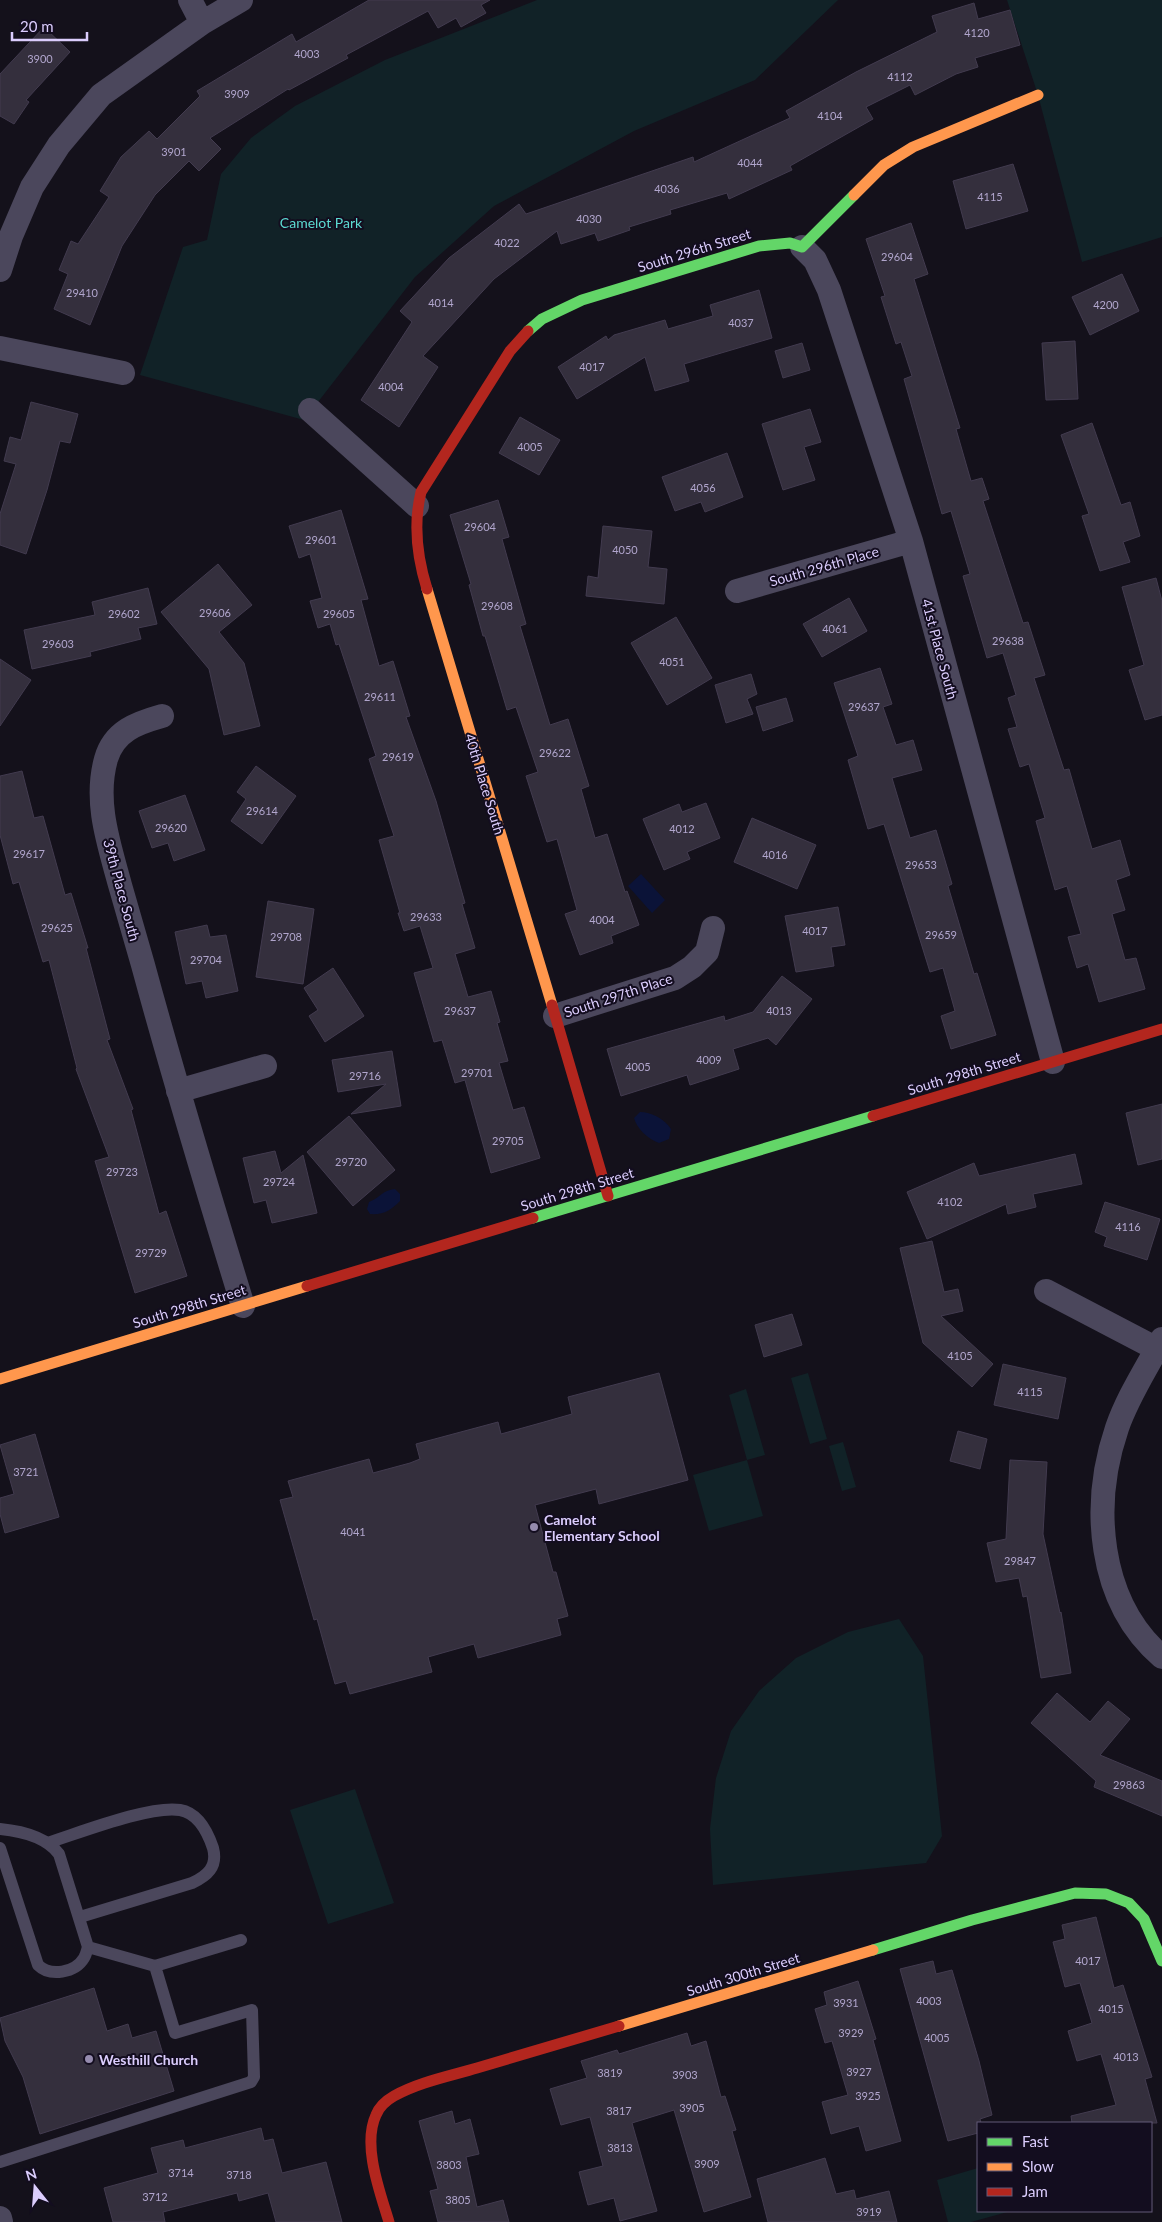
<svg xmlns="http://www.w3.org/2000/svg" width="1162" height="2222" font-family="Lato,sans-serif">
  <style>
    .green { fill: #112227 }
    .water { fill: #0b1338 }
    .building { fill: #342f3d; stroke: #423b4f }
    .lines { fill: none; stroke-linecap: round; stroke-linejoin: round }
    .lane { stroke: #4b475c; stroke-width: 12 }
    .street { stroke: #4b475c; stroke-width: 24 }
    .fast { stroke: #63d668; stroke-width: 11 }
    .slow { stroke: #ff974d; stroke-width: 11 }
    .jam { stroke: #b3261e; stroke-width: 11 }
    .poi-dot { fill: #958bae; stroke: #130d1f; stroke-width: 2 }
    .labels { text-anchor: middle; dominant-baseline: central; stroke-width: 4; stroke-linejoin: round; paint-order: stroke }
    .number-label { font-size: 11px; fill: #b1a6cd }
    .park-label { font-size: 14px; fill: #5cdad2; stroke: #130d1f }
    .street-label { font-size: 14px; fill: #dbcdfd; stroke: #130d1f }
    .poi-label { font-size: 14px; font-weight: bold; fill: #dbcdfd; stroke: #130d1f; text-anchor: start }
  </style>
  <rect width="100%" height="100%" fill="#14111b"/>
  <path class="green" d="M537,0H838L755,80L634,131L494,206L415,277L304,420L140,375L183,247L207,240L221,174L251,138L295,106L385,60Z
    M1007,0H1162V237L1082,262L1038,95Z
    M808,1373L827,1439L810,1444L791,1378Z
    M746,1389L765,1455L747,1460L763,1516L709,1531L693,1475L747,1460L729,1395Z
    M843,1442L856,1487L842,1491L829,1446Z
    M899,1619L923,1656L942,1836L926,1863L713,1885L710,1829L716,1778L731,1731L759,1691L796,1658L848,1632Z
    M355,1789L394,1903L328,1924L290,1810Z
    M978,2168V2211H1011L971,2222H948L937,2180Z"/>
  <path class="water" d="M641,874L665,900L652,913L628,886Z
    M640,1112C651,1112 665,1119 671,1129L669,1139L659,1143C648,1139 637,1129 634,1118Z
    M395,1189L400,1194V1201C391,1210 384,1215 370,1214L367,1209L369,1202C380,1198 382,1190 395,1189Z"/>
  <path class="building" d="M369,0H490L481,5L486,13L461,27L456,18L438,28L428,11L346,55L348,58L289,90L288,89L210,138L221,149L199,171L189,161L155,195L122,246L90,325L54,309L68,274L59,270L71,241L78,244L109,197L100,191L121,157L149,131L157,139L200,96L197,91L292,34L296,42Z
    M974,3L978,19L1010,10L1020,45L975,58L978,67L956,74L915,95L910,85L866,107L873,119L790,166L792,170L729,199L727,193L670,210L671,214L629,227L630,230L598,241L595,233L561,244L557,231L494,279L423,356L438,367L399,427L361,400L412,322L400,311L449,258L519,204L526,214L693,157L694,162L790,118L786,111L856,72L937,32L932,16Z
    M44,27L70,52L26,100L29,102L14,124L0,116V74Z
    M1013,164L1028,211L966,229L953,181Z
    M911,223L928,274L914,279L960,428L956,429L971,481L982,478L989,499L983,501L1023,623L1028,622L1045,675L1034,678L1064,770L1069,769L1092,849L1120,840L1130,875L1116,880L1125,910L1112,914L1125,960L1136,958L1145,989L1099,1002L1088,964L1077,968L1068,937L1081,934L1067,886L1055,890L1036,821L1045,818L1029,764L1020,767L1008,729L1017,727L1008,698L1016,695L1003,653L987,658L963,576L970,574L951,511L942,514L904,379L912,376L901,342L896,344L881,297L885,296L866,239Z
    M1122,274L1139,311L1090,335L1072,297Z
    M759,290L772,338L684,364L689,381L655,391L645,357L577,399L558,367L606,336L608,340L614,335L665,320L668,329L713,316L710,305Z
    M1075,341L1078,399L1046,400L1042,343Z
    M802,343L810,370L783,378L775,351Z
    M31,402L78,414L70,443L60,441L47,490L26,554L0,545V514L16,464L4,461L10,437L21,440Z
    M810,409L821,442L804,447L815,480L783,490L762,424Z
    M520,417L560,440L539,475L499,453Z
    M1092,423L1121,505L1130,502L1140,536L1123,542L1130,562L1100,571L1082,516L1089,514L1061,435Z
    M727,453L743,497L705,512L701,502L675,511L662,477Z
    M498,500L509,537L502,539L526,624L520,626L550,725L568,719L589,786L581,789L595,838L607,834L625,892L627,891L639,925L611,936L613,943L580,955L565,914L577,910L557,839L547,842L526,776L538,772L516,707L507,710L485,636H483L469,585L471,584L450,515Z
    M341,510L368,599L361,600L379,666L393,661L410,716L406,717L436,801L465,903L462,904L475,948L455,954L468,997L491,991L500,1022L497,1023L508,1061L499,1063L513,1110L524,1107L540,1158L491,1173L465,1080L455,1083L442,1040L434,1042L414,973L433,968L420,926L404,931L398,913H400L379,840L394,836L369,759L376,756L339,644L336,645L330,624L318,628L310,601L322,598L310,554L299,558L289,526Z
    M603,526L652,531L648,567L667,569L664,604L586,596L588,576L598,578Z
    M218,564L252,605L219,632L244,663L260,726L224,735L209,669L161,612Z
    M1156,578L1162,601V715L1145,720L1129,670L1144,665L1122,587Z
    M148,588L157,624L138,628L141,639L90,652L91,656L32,669L24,630L95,615L92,602Z
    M849,598L867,631L822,657L803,624Z
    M676,617L712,678L667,705L631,643Z
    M0,659L31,680L0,726Z
    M880,668L892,704L883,707L896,745L913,740L922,770L892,778L910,838L936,830L952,884L948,886L974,974L977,973L996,1035L951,1049L941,1016L955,1011L943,968L930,972L884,824L868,829L848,760L858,756L834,683Z
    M751,674L757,694L747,699L753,714L726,723L715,685Z
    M786,698L793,721L763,731L756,707Z
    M256,766L296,796L262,844L231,821L246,799L237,792Z
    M22,771L34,818L43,816L65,895L71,893L88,948H86L110,1039L107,1040L133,1109L131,1110L159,1214L166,1211L187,1276L135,1293L95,1161L109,1157L76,1069L77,1068L49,960L43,962L19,882L13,884L0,835V776Z
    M185,795L205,850L174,861L168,843L152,848L139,811Z
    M706,803L720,838L687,852L690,859L664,870L643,819L679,804L682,812Z
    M752,818L816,845L797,889L734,862Z
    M268,901L314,909L303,984L256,977Z
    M838,907L845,945L831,947L834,966L796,972L785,916Z
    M207,925L210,937L226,935L238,991L206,998L202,981L186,984L175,932Z
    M333,968L364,1016L325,1042L309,1016L318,1010L304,988Z
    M782,976L812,999L776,1045L768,1038L733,1049L739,1069L690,1085L687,1075L621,1096L607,1049L724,1016L725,1021L753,1012Z
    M392,1051L401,1106L351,1114L386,1084L338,1092L332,1060Z
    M1162,1104V1159L1138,1165L1126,1113Z
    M349,1116L395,1170L353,1206L307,1152Z
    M275,1151L281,1173L303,1155L317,1213L272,1223L266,1200L254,1203L243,1158Z
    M1075,1154L1082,1184L1033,1194L1036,1207L1008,1214L1006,1204L927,1239L907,1192L974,1163L979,1176Z
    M1105,1202L1160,1219L1147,1260L1104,1246L1107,1237L1095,1232Z
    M932,1241L944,1292L958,1289L963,1311L941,1316L993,1364L972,1387L923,1343L900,1248Z
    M792,1314L802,1345L764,1357L755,1325Z
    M1003,1364L1066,1378L1058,1419L994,1405Z
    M659,1373L688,1480L599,1504L596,1489L535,1505L553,1572H556L568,1616L557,1619L561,1635L478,1658L474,1644L428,1657L432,1672L350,1694L346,1681L335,1684L317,1619L314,1620L280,1500L293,1497L288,1481L369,1459L373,1473L410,1463L420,1459L416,1444L498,1422L501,1434L544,1422L572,1414L568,1397Z
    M958,1431L987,1439L980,1469L950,1461Z
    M35,1434L59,1517L5,1533L0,1514V1498L14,1494L0,1445Z
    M1010,1460L1047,1462L1043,1534L1060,1613L1061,1612L1071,1673L1041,1678L1027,1596L1023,1597L1019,1578L996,1582L987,1543L1006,1539Z
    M1057,1693L1090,1722L1108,1701L1130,1719L1100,1755L1162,1781V1816L1094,1787L1096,1781L1031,1723Z
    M1096,1917L1114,1988L1123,1985L1152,2077L1145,2079L1157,2123H1072L1071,2116L1116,2105L1101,2054L1077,2061L1068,2031L1092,2023L1080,1983L1065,1987L1053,1942L1065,1939L1062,1925Z
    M933,1961L936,1974L952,1970L979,2061L992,2115L980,2119L981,2123H978V2133L948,2141L900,1969Z
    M858,1981L876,2039L873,2040L901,2141L866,2151L859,2126L831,2134L822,2102L848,2095L832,2041L825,2043L815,2009L827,2005L824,1992Z
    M94,1988L107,2031L128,2024L132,2038L156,2031L174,2091L40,2134L23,2077L5,2041L0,2018Z
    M687,2033L691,2046L706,2041L721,2097L725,2096L736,2130L732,2131L751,2197L704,2212L674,2110L632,2123L657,2211L620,2221L614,2198L588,2205L579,2172L603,2166L590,2117L561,2125L550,2089L587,2078L581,2061L617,2050L619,2054Z
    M452,2111L455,2124L470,2119L479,2154L466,2157L477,2207L503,2200L509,2222H438L430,2191L438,2189L419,2121Z
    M261,2128L264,2141L273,2139L282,2173L326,2162L342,2222H276L268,2193L239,2201L237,2193L163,2212L165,2222H113L104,2188L158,2173L151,2148L183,2140L185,2148Z
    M825,2158L836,2194L854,2190L856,2199L889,2191L897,2222H768L757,2179Z"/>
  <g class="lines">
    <path class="lane" d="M0,1829C21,1831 46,1837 59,1854L88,1947C87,1950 86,1955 84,1958C75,1973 50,1977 38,1965L0,1848
      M47,1843C79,1833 150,1805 180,1810C198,1813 208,1833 213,1848C218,1867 207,1876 192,1883L80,1917
      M88,1947L155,1966
      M0,2162L251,2082L254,2077L252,2010L175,2033L155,1966L241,1940"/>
    <path class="street" d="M190,0L202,23
      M802,247L815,260L829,290L911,541L1053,1062
      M0,270L11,236L32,187L59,145L101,95L202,23L241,0
      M0,348L123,373
      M310,410L417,506
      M737,591L911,541
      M162,716C137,723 114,731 106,759C94,802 109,844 120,885C128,912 135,938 143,965C174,1079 208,1192 243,1306
      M555,1016L675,978L692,967L707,952L713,928
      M178,1091L265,1066
      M1046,1291L1157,1349
      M1162,1339C1147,1368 1128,1396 1117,1428C1091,1504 1097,1601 1162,1657
      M0,2218L1,2222"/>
    <path class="fast" d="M528,331L542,319L582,300L759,246L790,243L802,247L854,195
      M533,1218L873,1116
      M873,1950L972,1920L1075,1893L1106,1894L1129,1903L1144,1919L1162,1961"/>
    <path class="slow" d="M854,195L884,165L913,147L1038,95
      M427,589L552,1005
      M0,1379L307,1286
      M619,2026L873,1950"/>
    <path class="jam" d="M427,589C417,557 413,525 421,492L510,351L528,331
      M552,1005L608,1196
      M873,1116L1162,1029
      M307,1286L533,1218
      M389,2222C380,2192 362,2145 376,2115C379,2107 387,2100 394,2096C419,2082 450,2076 477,2068C524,2054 571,2040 619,2026"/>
  </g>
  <g class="poi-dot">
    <circle cx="534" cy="1527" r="5"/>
    <circle cx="89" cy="2059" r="5"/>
  </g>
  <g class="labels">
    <g class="number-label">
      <text x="977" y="32">4120</text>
      <text x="307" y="53">4003</text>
      <text x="40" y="58">3900</text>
      <text x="900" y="76">4112</text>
      <text x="237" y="93">3909</text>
      <text x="830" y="115">4104</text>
      <text x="174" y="151">3901</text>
      <text x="750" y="162">4044</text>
      <text x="667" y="188">4036</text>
      <text x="990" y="196">4115</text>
      <text x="589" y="218">4030</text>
      <text x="507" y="242">4022</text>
      <text x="897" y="256">29604</text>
      <text x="82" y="292">29410</text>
      <text x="441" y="302">4014</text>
      <text x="1106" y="304">4200</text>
      <text x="741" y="322">4037</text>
      <text x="592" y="366">4017</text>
      <text x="391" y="386">4004</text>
      <text x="530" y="446">4005</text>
      <text x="703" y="487">4056</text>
      <text x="480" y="526">29604</text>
      <text x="321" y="539">29601</text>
      <text x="625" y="549">4050</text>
      <text x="497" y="605">29608</text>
      <text x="215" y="612">29606</text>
      <text x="124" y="613">29602</text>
      <text x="339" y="613">29605</text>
      <text x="835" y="628">4061</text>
      <text x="1008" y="640">29638</text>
      <text x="58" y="643">29603</text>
      <text x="672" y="661">4051</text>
      <text x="380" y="696">29611</text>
      <text x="864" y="706">29637</text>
      <text x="555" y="752">29622</text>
      <text x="398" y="756">29619</text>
      <text x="262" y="810">29614</text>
      <text x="171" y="827">29620</text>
      <text x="682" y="828">4012</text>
      <text x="29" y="853">29617</text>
      <text x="775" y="854">4016</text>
      <text x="921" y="864">29653</text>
      <text x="426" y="916">29633</text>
      <text x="602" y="919">4004</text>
      <text x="57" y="927">29625</text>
      <text x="815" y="930">4017</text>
      <text x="941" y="934">29659</text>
      <text x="286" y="936">29708</text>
      <text x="206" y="959">29704</text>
      <text x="460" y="1010">29637</text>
      <text x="779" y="1010">4013</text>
      <text x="709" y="1059">4009</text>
      <text x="638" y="1066">4005</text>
      <text x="477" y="1072">29701</text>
      <text x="365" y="1075">29716</text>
      <text x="508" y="1140">29705</text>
      <text x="351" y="1161">29720</text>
      <text x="122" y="1171">29723</text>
      <text x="279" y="1181">29724</text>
      <text x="950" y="1201">4102</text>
      <text x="1128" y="1226">4116</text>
      <text x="151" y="1252">29729</text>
      <text x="960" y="1355">4105</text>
      <text x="1030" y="1391">4115</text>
      <text x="26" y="1471">3721</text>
      <text x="353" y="1531">4041</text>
      <text x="1020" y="1560">29847</text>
      <text x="1129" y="1784">29863</text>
      <text x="1088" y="1960">4017</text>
      <text x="929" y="2000">4003</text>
      <text x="846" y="2002">3931</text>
      <text x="1111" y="2008">4015</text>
      <text x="851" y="2032">3929</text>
      <text x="937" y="2037">4005</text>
      <text x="1126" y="2056">4013</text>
      <text x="859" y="2071">3927</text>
      <text x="610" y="2072">3819</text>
      <text x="685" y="2074">3903</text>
      <text x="868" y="2095">3925</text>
      <text x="692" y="2107">3905</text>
      <text x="619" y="2110">3817</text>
      <text x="620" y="2147">3813</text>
      <text x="707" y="2163">3909</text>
      <text x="449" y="2164">3803</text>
      <text x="181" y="2172">3714</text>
      <text x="239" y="2174">3718</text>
      <text x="155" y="2196">3712</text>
      <text x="458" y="2199">3805</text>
      <text x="869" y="2211">3919</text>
    </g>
    <g class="park-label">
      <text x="321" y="222">Camelot Park</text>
    </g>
    <g class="street-label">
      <text transform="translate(694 250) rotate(-17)">South 296th Street</text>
      <text transform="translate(824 566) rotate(-16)">South 296th Place</text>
      <text transform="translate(940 649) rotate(75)">41st Place South</text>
      <text transform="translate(485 784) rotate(73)">40th Place South</text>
      <text transform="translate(122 890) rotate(75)">39th Place South</text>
      <text transform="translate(618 995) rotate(-18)">South 297th Place</text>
      <text transform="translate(964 1073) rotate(-17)">South 298th Street</text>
      <text transform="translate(577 1189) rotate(-17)">South 298th Street</text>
      <text transform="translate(189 1306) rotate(-17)">South 298th Street</text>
      <text transform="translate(743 1974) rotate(-17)">South 300th Street</text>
    </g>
    <g class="poi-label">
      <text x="544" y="1519">Camelot<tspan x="544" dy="16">Elementary School</tspan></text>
      <text x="99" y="2059">Westhill Church</text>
    </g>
  </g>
  <rect x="977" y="2122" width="175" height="90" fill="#130d1f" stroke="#635a78"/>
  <rect x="987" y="2138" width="25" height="8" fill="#63d668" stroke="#635a78"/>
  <text x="1022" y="2147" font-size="15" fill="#dbcdfd">Fast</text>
  <rect x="987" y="2163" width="25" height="8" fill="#ff974d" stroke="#635a78"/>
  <text x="1022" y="2172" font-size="15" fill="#dbcdfd">Slow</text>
  <rect x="987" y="2188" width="25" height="8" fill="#b3261e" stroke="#635a78"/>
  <text x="1022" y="2197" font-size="15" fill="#dbcdfd">Jam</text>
  <g transform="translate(35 2187) rotate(343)" stroke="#130d1f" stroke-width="4" paint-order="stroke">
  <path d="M0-4L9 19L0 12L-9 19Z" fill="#dbcdfd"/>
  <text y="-8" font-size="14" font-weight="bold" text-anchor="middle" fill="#dbcdfd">N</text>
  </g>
  <path d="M12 32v8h75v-8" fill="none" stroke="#dbcdfd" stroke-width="2.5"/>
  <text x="20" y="32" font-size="15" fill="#dbcdfd" stroke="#130d1f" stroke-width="4" paint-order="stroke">20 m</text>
</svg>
